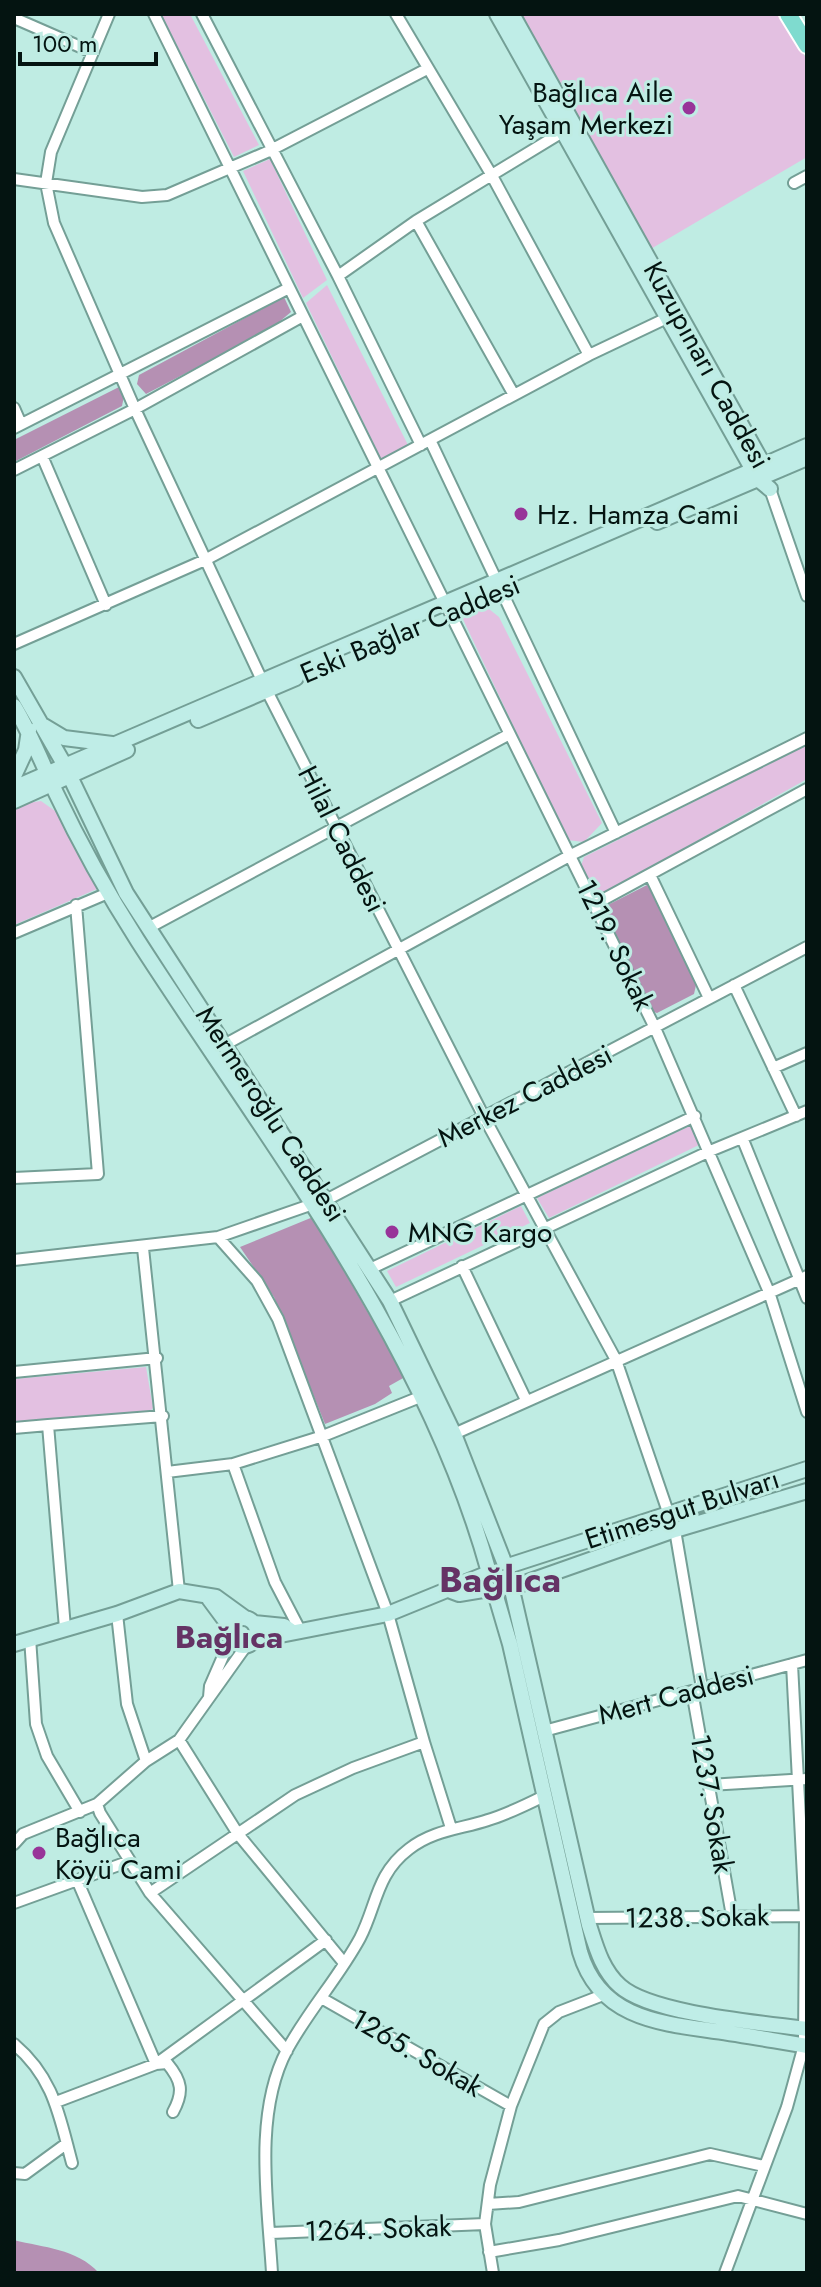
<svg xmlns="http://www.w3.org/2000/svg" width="821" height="2287" font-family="Jost,sans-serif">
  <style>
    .green { fill: #e3c0e1 }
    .forest { fill: #b590b3 }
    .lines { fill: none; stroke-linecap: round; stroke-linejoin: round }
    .street-casing { stroke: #749f96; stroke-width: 14 }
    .secondary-casing { stroke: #749f96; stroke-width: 18 }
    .primary-casing { stroke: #fff; stroke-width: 20 }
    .street { stroke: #fff; stroke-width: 10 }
    .secondary { stroke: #bfede7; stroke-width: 14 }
    .primary { stroke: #7fdbcf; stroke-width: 16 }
    .poi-dot { fill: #983499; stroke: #bfece3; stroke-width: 3 }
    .labels { text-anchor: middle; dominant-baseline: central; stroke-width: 6; stroke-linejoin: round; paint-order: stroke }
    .poi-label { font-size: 28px; fill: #041411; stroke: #bfece3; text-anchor: start }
    .street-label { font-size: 28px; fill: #041411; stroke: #bfece3 }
    .quarter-label { font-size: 32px; font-weight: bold; fill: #653365; stroke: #bfece3 }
    .district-label { font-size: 36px; font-weight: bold; fill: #653365; stroke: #bfece3 }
  </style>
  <rect width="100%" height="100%" fill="#bfece3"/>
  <path class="green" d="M161,14H190L259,145L234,157Z
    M518,14H780L807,60V157L649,250Z
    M270,159L327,280L303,298L243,171Z
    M327,285L408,445L381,459L306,303Z
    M484,605L499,617L602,823L584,842L567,840L461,615Z
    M807,745V779L597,897L581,866L584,857Z
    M41,801L58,813L97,889L14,925V805Z
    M692,1125L703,1143L549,1218L537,1198Z
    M521,1206L530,1223L396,1287L387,1271Z
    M146,1367L153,1408L150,1411L14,1425V1379Z"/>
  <path class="forest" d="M284,297L291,312L272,328L146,394L137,384L139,375Z
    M119,387L124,396L122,406L14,462V440Z
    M649,884L696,985L694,994L657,1013L651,1011L602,908Z
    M313,1217L405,1377L389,1386L392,1393L375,1404L325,1424L274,1297L240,1247Z
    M14,2240C44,2248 76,2248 99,2273H14Z"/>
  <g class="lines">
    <g class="street-casing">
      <path id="street" d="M109,14L51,152L46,183L54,223L135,409L267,691L484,1117L616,1360L668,1512
        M154,14L655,1028L769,1292L807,1412
        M202,14L338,276L421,445
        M396,14L491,174L589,355
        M14,18L92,52
        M14,179L142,197L167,195L267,152L427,69
        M794,183L807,176
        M416,221L514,395
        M338,276L416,221L569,128
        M14,408L21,424
        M14,428L289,288
        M430,440L616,833
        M42,456L106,605
        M14,470L135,409L303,316
        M770,489L807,596
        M14,644L205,560L589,355L669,317
        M650,875L709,998
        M595,904L807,789
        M148,928L508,735
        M14,933L108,893
        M734,985L796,1116
        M226,1044L571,855L807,738
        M773,1068L807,1053
        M743,1140L807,1298
        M14,1178L98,1174L76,905
        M328,1199L807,947
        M143,1248L179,1591
        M14,1260L218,1237L313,1204
        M462,1266L526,1400
        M372,1268L695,1116
        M390,1301L710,1151L807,1111
        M14,1372L157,1358
        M48,1425L163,1416
        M14,1428L48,1425L65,1628
        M454,1434L807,1276
        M233,1464L275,1582L300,1630
        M167,1472L233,1464L323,1436L420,1397
        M675,1530L702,1688
        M117,1614L127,1704L146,1761
        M30,1638L36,1724L47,1756L80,1812
        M692,1691L732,1916
        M209,1697L210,1686L231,1638
        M544,1731L807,1660
        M179,1740L238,1834L344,1963
        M424,1742L451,1828
        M709,1785L807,1779
        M97,1804L100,1813L150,1893L287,2051
        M14,1844L23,1834L97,1804L146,1761L179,1740L246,1646
        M78,1882L156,2064L167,2063C182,2081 184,2092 173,2112
        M150,1893L295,1795L353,1768L424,1742L388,1614L278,1319L257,1281L218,1237
        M14,1903L130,1861
        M587,1918L807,1916
        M323,1999L511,2106
        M14,2044C54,2078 59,2115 72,2163
        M56,2102L156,2064L326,1940
        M14,2173L25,2174L66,2144
        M488,2204L519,2202L710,2154L764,2166
        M271,2233L485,2224
        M489,2252L559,2240L738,2196L807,2214
        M272,2273C268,2204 253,2114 287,2050C308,2011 339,1977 360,1938C377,1905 376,1874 409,1849C433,1830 461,1829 488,1820C508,1814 526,1805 544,1796
        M493,2273L485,2224L490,2185L511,2106L544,2024L559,2012L603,1995
        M725,2273L787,2107L804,2045L805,1916L792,1664"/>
    </g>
    <g class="secondary-casing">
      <path id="secondary" d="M497,14L758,479L770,489
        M512,14L768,473
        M657,522L807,458
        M14,677L64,764L126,893L390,1301L454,1434L504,1562
        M14,706C31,734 42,763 56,793C80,844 108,894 138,941C266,1140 424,1339 488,1569
        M198,720L296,678
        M44,726L64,738L112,744
        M14,776L26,750L29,730
        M14,788C277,673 544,563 807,446
        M14,801L127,750
        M511,1565L807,1469
        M516,1586L675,1530L807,1491
        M512,1590L589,1925C596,1947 602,1970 620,1986C651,2014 762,2023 807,2029
        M451,1591L459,1594L489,1589
        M495,1593L510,1644L580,1952C599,2017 657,2023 715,2031C745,2035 776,2041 807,2046
        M207,1596L230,1627
        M229 1632a14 14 0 1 1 28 0a14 14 0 1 1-28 0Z
        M254,1623L284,1626L291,1631
        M255,1640L388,1614L486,1574
        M14,1644L117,1614L179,1591L216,1597L245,1618"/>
    </g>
    <g class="primary-casing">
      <path id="primary" d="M788,14L807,45"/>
    </g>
    <use href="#street" class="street"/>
    <use href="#secondary" class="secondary"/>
    <use href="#primary" class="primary"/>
  </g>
  <g class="poi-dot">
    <circle cx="689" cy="108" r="8"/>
    <circle cx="521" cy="514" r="8"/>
    <circle cx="392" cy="1232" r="8"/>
    <circle cx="39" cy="1853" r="8"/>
  </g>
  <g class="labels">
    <g class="poi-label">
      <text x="673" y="92" text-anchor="end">Bağlıca Aile<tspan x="673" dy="32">Yaşam Merkezi</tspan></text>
      <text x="537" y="514">Hz. Hamza Cami</text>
      <text x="408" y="1232">MNG Kargo</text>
      <text x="55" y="1837">Bağlıca<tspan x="55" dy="32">Köyü Cami</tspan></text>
    </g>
    <g class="street-label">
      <text transform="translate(707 365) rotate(61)">Kuzupınarı Caddesi</text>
      <text transform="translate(410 629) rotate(-23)">Eski Bağlar Caddesi</text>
      <text transform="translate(342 839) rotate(63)">Hilal Caddesi</text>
      <text transform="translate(615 945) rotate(64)">1219. Sokak</text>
      <text transform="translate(525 1096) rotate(-27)">Merkez Caddesi</text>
      <text transform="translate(271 1114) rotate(57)">Mermeroğlu Caddesi</text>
      <text transform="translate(682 1509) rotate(-18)">Etimesgut Bulvarı</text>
      <text transform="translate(676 1695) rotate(-15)">Mert Caddesi</text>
      <text transform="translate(712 1804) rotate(80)">1237. Sokak</text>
      <text transform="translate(697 1917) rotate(-1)">1238. Sokak</text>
      <text transform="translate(417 2053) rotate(30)">1265. Sokak</text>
      <text transform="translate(378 2229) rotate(-2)">1264. Sokak</text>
    </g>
    <g class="quarter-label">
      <text x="229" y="1637">Bağlıca</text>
    </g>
    <g class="district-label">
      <text x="500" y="1579">Bağlıca</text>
    </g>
  </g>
  <rect width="821" height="2287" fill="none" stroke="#041411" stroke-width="32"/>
  <path d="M20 52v12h136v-12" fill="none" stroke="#041411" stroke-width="4"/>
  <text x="32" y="52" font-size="24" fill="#041411" stroke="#bfece3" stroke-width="6" paint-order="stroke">100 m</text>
</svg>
